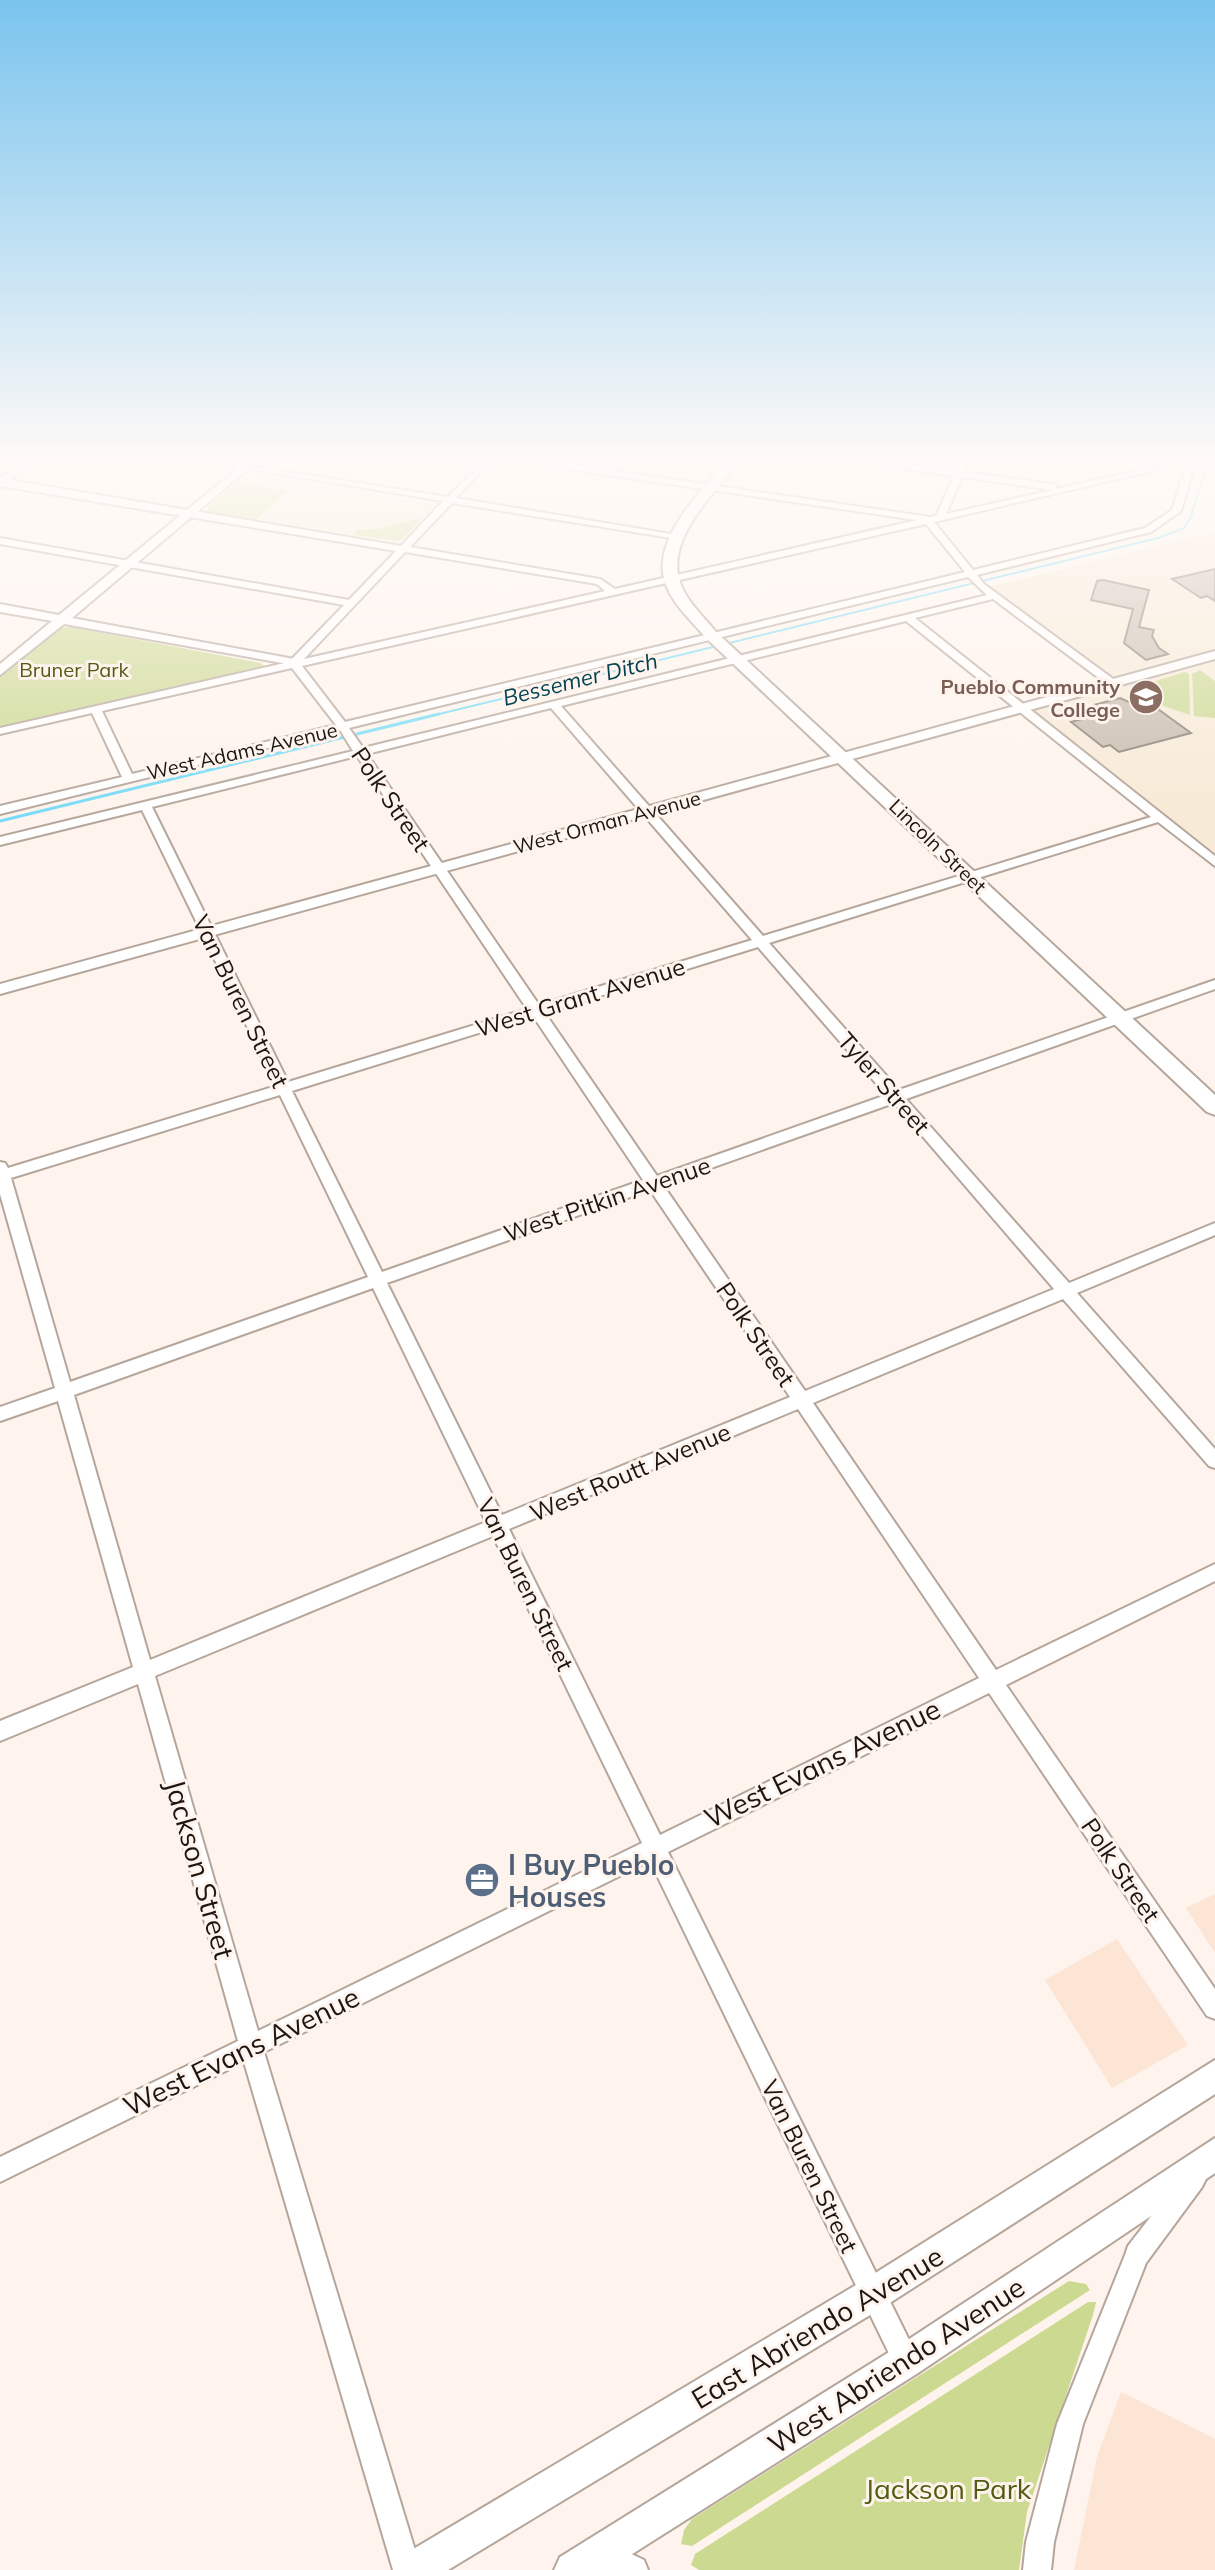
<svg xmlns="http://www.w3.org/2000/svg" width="1215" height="2570" font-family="Mulish,sans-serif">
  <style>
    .built { fill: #fce5d5 }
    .education { fill: #f7ead6 }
    .green { fill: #ccd991 }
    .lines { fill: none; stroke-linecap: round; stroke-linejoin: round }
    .stream-far1 { stroke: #76dbf7; stroke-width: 2 }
    .stream { stroke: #76dbf7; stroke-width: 3 }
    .building { fill: #c7bbad; stroke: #8a7f72; stroke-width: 2 }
    .minor-casing { stroke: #b5a69b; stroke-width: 4 }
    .tertiary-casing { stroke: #b5a69b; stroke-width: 4 }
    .secondary-casing { stroke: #b5a69b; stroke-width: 4 }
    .primary-casing { stroke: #b5a69b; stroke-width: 4 }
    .minor { fill: #fff; fill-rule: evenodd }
    .tertiary { fill: #fff; fill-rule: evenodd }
    .secondary { fill: #fff; fill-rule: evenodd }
    .primary { fill: #fff; fill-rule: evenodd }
    .labels { text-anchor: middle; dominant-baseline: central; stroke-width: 6; stroke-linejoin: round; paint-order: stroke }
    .far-park-label { font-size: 20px; fill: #535c13; stroke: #fef4ed }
    .far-education-label { font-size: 20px; font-weight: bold; fill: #785e54; stroke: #fef4ed; text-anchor: end }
    .far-street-label { font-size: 20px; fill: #1c1613; stroke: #fef4ed }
    .far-water-label { font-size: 22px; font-style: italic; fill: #024352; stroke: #fef4ed }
    .street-label { font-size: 24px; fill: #1c1613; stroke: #fef4ed }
    .near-street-label { font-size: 28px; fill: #1c1613; stroke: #fef4ed }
    .near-service-label { font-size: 28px; font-weight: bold; fill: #4e5e75; stroke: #fef4ed; text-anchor: start }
    .near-park-label { font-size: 28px; fill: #535c13; stroke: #fef4ed }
  </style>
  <rect width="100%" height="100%" fill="#fef4ed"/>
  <path class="built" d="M1215,1894V1953L1186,1908Z
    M1117,1939L1188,2045L1112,2088L1045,1980Z
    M1121,2392L1215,2439V2570H1074L1097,2457Z"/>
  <path class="education" d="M250,474L424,502L436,505L401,541L396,542L206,512L211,504Z
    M1215,532V853L1035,713V709L1119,685L988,587Z"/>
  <path class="green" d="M237,483L288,491L257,519L206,512L211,504Z
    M418,518L420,521L401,541L353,535L357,530L378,529Z
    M71,627L261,663L264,666L0,728V677L58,628Z
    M1200,670L1215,681V718L1194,716L1192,674Z
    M1185,672L1189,674L1190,715L1158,704L1147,694L1152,682Z
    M1069,2281L1086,2284L1090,2290L692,2546L681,2544L684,2530L692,2519Z
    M1088,2302H1096L1093,2315L1027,2512L1019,2570H699L691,2565L695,2554Z"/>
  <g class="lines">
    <path class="stream-far1" d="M431,716L1158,538L1184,528L1191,517L1207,463"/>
    <path class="stream" d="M0,821L439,714"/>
  </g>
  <path class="building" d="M1215,569V601L1207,596L1201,598L1172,579Z
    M1103,580L1149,590L1139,627L1154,630L1152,636L1159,648L1168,654L1146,660L1124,643L1133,609L1091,600L1097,581Z
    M1120,698L1131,703L1151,704L1191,733L1119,752L1110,745L1103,747L1071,722L1082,719L1071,711Z"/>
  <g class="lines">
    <g class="minor-casing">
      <path id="minor" d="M24,463H33L10,480L401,546L443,501L214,463H232L448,497L481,463H489L456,498L683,536L678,539L452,503L410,547L600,579L615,589L917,520L546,466L542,463H561L930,517L936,516L954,476L881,466L877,463H897L956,471L960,463H968L964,472L1053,484L1056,485V489L1172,463H1186L934,522L973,570L1145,528L1172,510L1187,463H1195L1181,511L1151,532L977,575L984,584L1116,681V685H1108L993,599L915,618L1215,856V866L1158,822L769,943L899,1090L1215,980V989L906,1099L1069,1283L1215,1223V1235L1077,1293L1215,1449V1468L1209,1466L1063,1299L813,1403L996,1670L1215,1564V1581L1006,1685L1215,1989V2019L1207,2016L989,1693L668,1852L915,2352L919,2361L915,2370L906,2374L897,2370L650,1861L264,2052L421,2570H393L244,2062L0,2182V2157L238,2041L138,1684L0,1741V1721L133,1667L58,1401L0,1421V1407L55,1388L0,1194V1162L5,1163L8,1168L276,1086L142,810L0,845V837L353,751L340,730L0,814V806L122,777L92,713L0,734V728L289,662L344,605L0,544V538L349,600L396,551L0,486V478ZM962,477L1053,490L946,514ZM926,524L965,572L345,722L302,666ZM405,552L597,584L605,591L304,659ZM968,577L987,595L363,748L349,728ZM906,621L1151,817L763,936L561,706ZM292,668L336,725L132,774L102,711ZM551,708L752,940L539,1005L367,754ZM357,756L527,1009L288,1082L152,807ZM758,947L886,1095L657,1176L545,1013ZM533,1016L643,1180L382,1272L292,1091ZM280,1095L368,1277L70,1382L11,1178ZM894,1103L1054,1289L805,1391L663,1185ZM650,1190L790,1397L502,1515L387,1283ZM373,1288L486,1522L150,1660L74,1395ZM798,1409L979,1678L660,1835L509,1529ZM493,1536L642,1843L258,2031L155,1676Z
        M1194,2167L1202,2171L1206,2179L1202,2187L1146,2263L1083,2424L1054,2542L1051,2570H1023L1026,2542L1057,2424L1125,2255L1128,2246L1186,2171Z
        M600,2539L644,2560L648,2570H605L590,2563L586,2553L590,2543Z"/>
    </g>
    <g class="tertiary-casing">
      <path id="tertiary" d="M244,463H255L72,618L294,659L299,660V666L64,624L0,675V664L52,621L0,612V604L59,615Z
        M1215,651V659L0,994V984Z"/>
    </g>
    <g class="secondary-casing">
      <path id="secondary" d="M1215,2060V2094L885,2306L448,2570H394L400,2557L861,2282Z
        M1215,2138V2173L918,2373L607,2570H554L560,2557L894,2349Z"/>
    </g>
    <g class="primary-casing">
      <path id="primary" d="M724,463H737C714,494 665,539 680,582C686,601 704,617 716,632L1215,1095V1115L1207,1112L706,638C692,621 672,604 665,582C651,540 700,493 724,463Z"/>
    </g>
    <use href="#minor" class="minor"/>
    <use href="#tertiary" class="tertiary"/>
    <use href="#secondary" class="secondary"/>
    <use href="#primary" class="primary"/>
  </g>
  <linearGradient id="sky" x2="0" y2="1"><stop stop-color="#7ac4ee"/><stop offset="0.56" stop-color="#fffaf7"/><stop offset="1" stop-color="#fffaf7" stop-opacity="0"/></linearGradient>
  <rect width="1215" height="822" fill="url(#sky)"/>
  <defs>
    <g id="university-disc" transform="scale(1.8)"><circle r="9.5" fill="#8d6e63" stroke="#fef4ed"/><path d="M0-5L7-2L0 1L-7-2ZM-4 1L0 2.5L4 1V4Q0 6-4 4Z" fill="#fff"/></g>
    <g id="office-disc" transform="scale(1.8)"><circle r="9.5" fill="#5c6f8a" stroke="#fef4ed"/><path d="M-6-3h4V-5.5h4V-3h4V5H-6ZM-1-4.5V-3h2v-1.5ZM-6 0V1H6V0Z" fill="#fff"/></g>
  </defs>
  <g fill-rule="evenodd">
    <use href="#university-disc" x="1146" y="697"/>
    <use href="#office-disc" x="482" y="1880"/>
  </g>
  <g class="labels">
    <g class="far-park-label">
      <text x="74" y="669">Bruner Park</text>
    </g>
    <g class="far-education-label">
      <text x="1120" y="686">Pueblo Community<tspan x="1120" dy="23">College</tspan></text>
    </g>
    <g class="far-street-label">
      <text transform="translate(242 751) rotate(-13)">West Adams Avenue</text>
      <text transform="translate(607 822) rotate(-15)">West Orman Avenue</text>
      <text transform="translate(938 846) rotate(44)">Lincoln Street</text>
    </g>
    <g class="far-water-label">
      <text transform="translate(580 679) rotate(-14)">Bessemer Ditch</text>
    </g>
    <g class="street-label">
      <text transform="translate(391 799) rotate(56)">Polk Street</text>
      <text transform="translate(580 997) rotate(-17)">West Grant Avenue</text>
      <text transform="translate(241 1001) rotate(64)">Van Buren Street</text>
      <text transform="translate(884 1083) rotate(49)">Tyler Street</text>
      <text transform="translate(607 1199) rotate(-19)">West Pitkin Avenue</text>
      <text transform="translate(756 1334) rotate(56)">Polk Street</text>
      <text transform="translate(630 1472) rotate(-23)">West Routt Avenue</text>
      <text transform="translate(526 1584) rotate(64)">Van Buren Street</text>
      <text transform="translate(1121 1870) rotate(56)">Polk Street</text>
      <text transform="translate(810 2166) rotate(64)">Van Buren Street</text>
    </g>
    <g class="near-street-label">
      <text transform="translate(822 1763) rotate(-26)">West Evans Avenue</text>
      <text transform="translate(200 1869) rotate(74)">Jackson Street</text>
      <text transform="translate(241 2051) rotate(-26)">West Evans Avenue</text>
      <text transform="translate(817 2327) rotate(-31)">East Abriendo Avenue</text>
      <text transform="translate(896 2365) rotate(-33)">West Abriendo Avenue</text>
    </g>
    <g class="near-service-label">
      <text x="508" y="1864">I Buy Pueblo<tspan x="508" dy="32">Houses</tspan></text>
    </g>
    <g class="near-park-label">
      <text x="948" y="2488">Jackson Park</text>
    </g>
  </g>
</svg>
